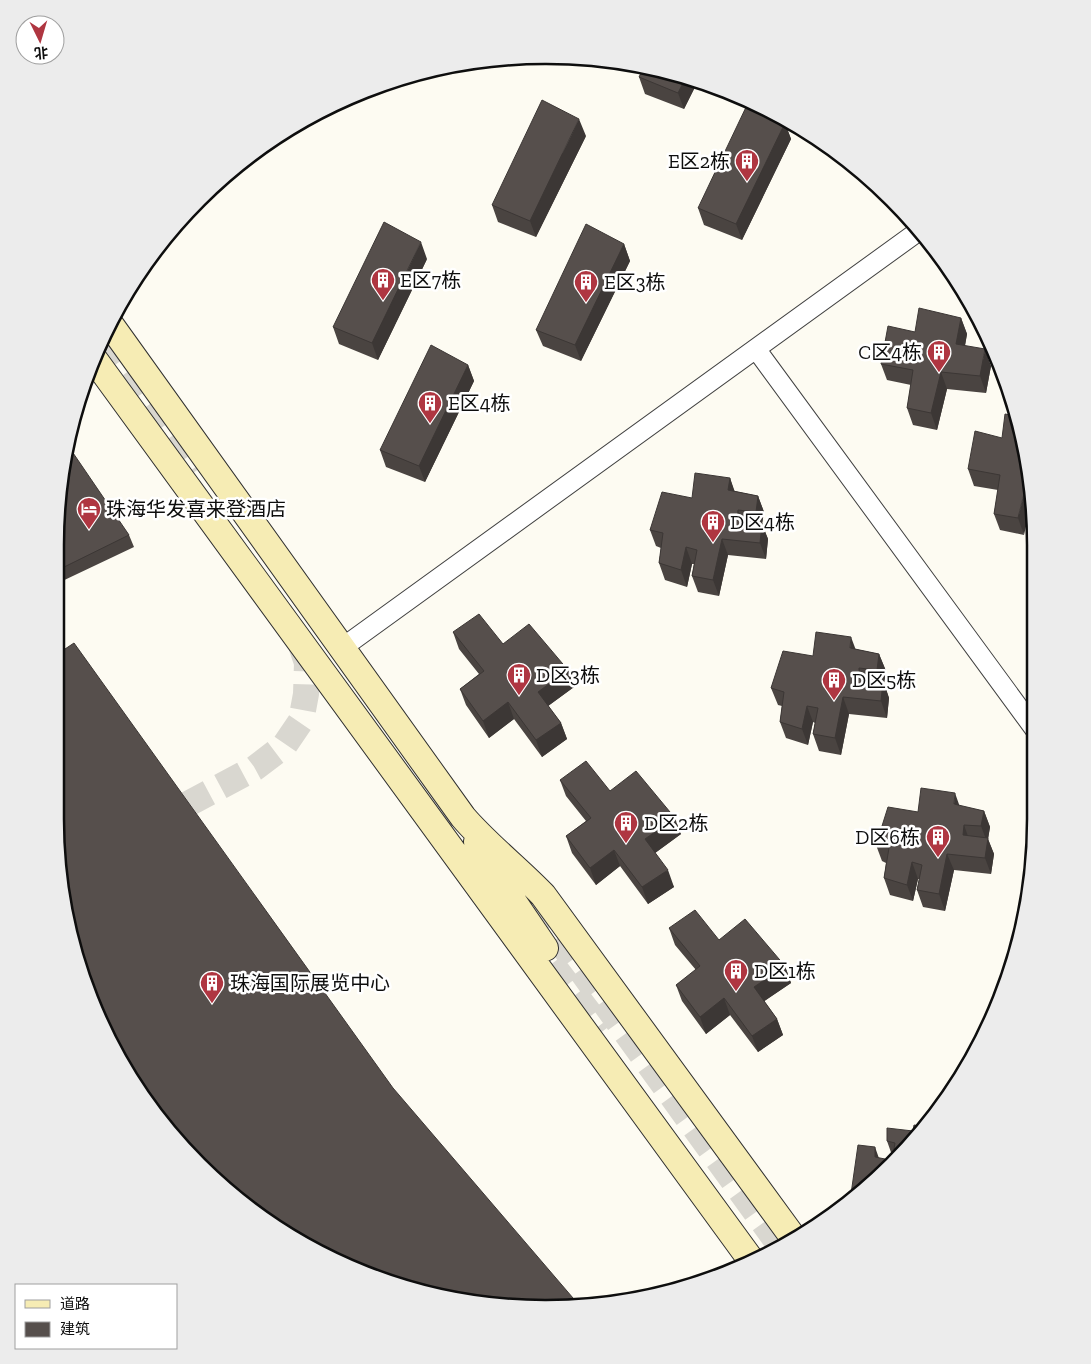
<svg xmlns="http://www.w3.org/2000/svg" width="1091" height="1364" font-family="'Zilla Slab','Noto Sans SC',serif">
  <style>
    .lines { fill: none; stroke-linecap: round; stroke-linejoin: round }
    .secondary-tunnel { stroke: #d9d7d0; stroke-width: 26; stroke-dasharray: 26 13; stroke-linecap: butt }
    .minor-casing { stroke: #414141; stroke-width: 21 }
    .secondary-casing { stroke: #303030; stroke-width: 28 }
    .minor { stroke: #fff; stroke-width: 19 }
    .secondary { stroke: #f6ecb4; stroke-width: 26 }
    .wall { fill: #4a4441 }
    .shaded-wall { fill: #3c3735 }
    .building { fill: #564f4c; stroke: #3c3735 }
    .labels { text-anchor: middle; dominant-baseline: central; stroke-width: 5; stroke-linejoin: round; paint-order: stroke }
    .poi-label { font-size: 20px; fill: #0e0e0e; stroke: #fff; text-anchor: start }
    .rim { fill: none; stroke: #0e0e0e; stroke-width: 2.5 }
  </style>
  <rect width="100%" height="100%" fill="#fdfbf2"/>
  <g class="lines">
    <path class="secondary-tunnel" d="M101,343L193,473
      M186,805L255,768L284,746L301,721L306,694L307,663L299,639
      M512,875L781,1247
      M528,933L603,1031"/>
    <g class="minor-casing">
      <path id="minor" d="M756,349L1036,731
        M342,648L920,230"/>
    </g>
    <g class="secondary-casing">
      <path id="secondary" d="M110,324L463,817C487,845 517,868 543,895L795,1240
        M94,359L751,1260
        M477,842L494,873L545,948"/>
    </g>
    <use href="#minor" class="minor"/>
    <use href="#secondary" class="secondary"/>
  </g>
  <path class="wall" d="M673,72L698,81L684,109L645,94L639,77Z
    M785,123L791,139L742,240L704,225L698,208Z
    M586,136L536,237L498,222L492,205Z
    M624,244L630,261L581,361L543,346L536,330Z
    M427,259L378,360L339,344L333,327Z
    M961,318L967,334L965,346L991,366L986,393L947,389L937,430L913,425L907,408L911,385L887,380L881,364L915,332Z
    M468,365L474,381L425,482L386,467L380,450Z
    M1002,438L1024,535L1000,530L994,514L998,490L974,486L968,469Z
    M730,478L734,491L758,496L764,512L762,524L768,539L766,559L728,555L719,596L698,592L692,576L694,564H692L687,587L665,580L659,563L661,548L656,546L650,530L692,498Z
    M56,514L129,535L134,547L56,584Z
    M1035,558V588L1031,577Z
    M453,632L503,644L568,670L574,687L548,706L561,723L567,739L542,757L514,719L489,738L466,705L460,689L479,674L459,649Z
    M855,649L879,654L886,671L884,683L889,698L887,718L849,714L841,755L819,751L813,734L815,723L813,722L808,745L786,738L780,722L782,706L778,705L771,688L813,656Z
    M560,780L610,791L681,834L655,853L674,887L648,904L620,866L596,885L572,853L566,836L586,821L566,796Z
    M960,806L984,811L990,827L988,839L994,854L991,874L954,870L945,911L923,907L917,890L920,879H918L913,901L890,895L884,878L886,863L882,861L876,845L918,812Z
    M669,928L719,940L785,966L791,983L764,1001L777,1019L783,1035L758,1052L730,1015L706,1034L682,1001L676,985L696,970L675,945Z
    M925,1127L896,1159L893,1158L887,1141L913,1131Z"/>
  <path class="shaded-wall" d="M686,77L698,81L684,109L678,93Z
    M579,119L586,136L536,237L530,221Z
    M785,123L791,139L742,240L736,224Z
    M421,242L427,259L378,360L372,343Z
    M624,244L630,261L581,361L575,345Z
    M961,318L967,334L962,361L956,344Z
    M985,349L991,366L986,393L980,376Z
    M468,365L474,381L425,482L419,466Z
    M941,372L947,389L937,430L931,413Z
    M730,478L736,495L728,490Z
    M1028,478L1032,501L1024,535L1018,518Z
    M758,496L764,512L762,524L768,539L766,559L760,543L762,528L756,512Z
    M738,510L744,527L737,520Z
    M722,539L728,555L719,596L713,580Z
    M686,547L692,564L687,587L681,570Z
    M851,637L857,653L850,648Z
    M879,654L886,671L884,683L889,698L887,718L881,701L883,686L877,670Z
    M859,668L865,685L859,678Z
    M568,670L574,687L544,709L538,692Z
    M843,697L849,714L841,755L835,738Z
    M508,702L514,719L489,738L483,721Z
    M807,706L813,722L808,745L802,729Z
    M561,723L567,739L542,757L536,740Z
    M955,793L961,810L954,804Z
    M984,811L990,827L988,839L994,854L991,874L985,858L987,842L981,826Z
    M675,818L681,834L651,856L645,839Z
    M964,825L970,842L963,835Z
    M614,850L620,866L596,885L590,868Z
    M947,854L954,870L945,911L939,894Z
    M912,862L918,879L913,901L907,885Z
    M668,870L674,887L648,904L642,887Z
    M785,966L791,983L760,1004L754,987Z
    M724,998L730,1015L706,1034L700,1017Z
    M777,1019L783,1035L758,1052L752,1036Z
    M875,1147L881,1164L875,1157Z
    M885,1159L888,1167L886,1169Z"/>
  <path class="building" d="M644,67L673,72L686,77L678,93L639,77Z
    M542,100L579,119L530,221L492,205Z
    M748,103L785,123L736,224L698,208Z
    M384,222L421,242L372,343L333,327Z
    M586,224L624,244L575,345L536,330Z
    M919,308L961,318L956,344L985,349L980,376L941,372L931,413L907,408L913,370L881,364L888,326L915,332Z
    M431,345L468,365L419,466L380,450Z
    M1005,414L1016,416L1028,478L1018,518L994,514L1000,475L968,469L975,431L1002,438Z
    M69,447L129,535L56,571V514Z
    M695,473L730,478L728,490L758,496L756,512L738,510L737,520L762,523L760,543L722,539L713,580L692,576L697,550L686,547L681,570L659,563L663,533L650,530L662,492L692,498Z
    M1035,558V578L1031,577Z
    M479,614L503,644L529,624L568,670L538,692L561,723L536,740L508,702L483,721L460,689L484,671L453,632Z
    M816,632L851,637L850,648L879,654L877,670L859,668V678L883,681L881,701L843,697L835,738L813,734L818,708L807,706L802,729L780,722L784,692L771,688L783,651L813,656Z
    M74,643L393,1088L579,1305L545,1309L418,1292L300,1243L198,1165L121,1064L72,945L55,818L56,655Z
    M586,761L610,791L636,771L675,818L645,839L668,870L642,887L614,850L590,868L566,836L591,818L560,780Z
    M921,788L955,793L954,804L984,811L981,826L964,825L963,835L988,838L985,858L947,854L939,894L917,890L922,865L912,862L907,885L884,878L889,848L876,845L888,807L918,812Z
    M695,910L719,940L745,919L785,966L754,987L777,1019L752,1036L724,998L700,1017L676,985L700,966L669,928Z
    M914,1125L925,1127L903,1150L894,1149L895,1143L887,1141V1128L913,1131Z
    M858,1145L875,1147V1157L885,1159L886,1168H887L869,1187L850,1201Z"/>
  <defs>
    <g id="building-pin" transform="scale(1.25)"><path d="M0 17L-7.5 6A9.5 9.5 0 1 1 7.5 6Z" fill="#af3641" stroke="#fff"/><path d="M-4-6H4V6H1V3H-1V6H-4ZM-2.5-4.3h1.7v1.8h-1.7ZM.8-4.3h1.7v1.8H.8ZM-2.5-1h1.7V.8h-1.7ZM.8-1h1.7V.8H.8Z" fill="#fff"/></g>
    <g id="hotel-pin" transform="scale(1.25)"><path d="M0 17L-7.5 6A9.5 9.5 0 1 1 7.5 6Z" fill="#af3641" stroke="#fff"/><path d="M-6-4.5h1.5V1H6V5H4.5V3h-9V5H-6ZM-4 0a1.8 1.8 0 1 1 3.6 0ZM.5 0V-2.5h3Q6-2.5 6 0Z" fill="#fff"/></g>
  </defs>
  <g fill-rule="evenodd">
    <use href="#building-pin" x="747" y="161"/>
    <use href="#building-pin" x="383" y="280"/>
    <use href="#building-pin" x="586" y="282"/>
    <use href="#building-pin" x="939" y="352"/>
    <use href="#building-pin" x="430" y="403"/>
    <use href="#hotel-pin" x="89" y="509"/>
    <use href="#building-pin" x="713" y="522"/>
    <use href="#building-pin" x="519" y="675"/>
    <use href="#building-pin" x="834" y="680"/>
    <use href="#building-pin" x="626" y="823"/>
    <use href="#building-pin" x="938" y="837"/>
    <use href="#building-pin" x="736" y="971"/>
    <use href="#building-pin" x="212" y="983"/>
  </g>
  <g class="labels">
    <g class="poi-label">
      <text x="730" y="161" text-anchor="end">E区2栋</text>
      <text x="400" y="280">E区7栋</text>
      <text x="604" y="282">E区3栋</text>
      <text x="922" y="352" text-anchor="end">C区4栋</text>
      <text x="448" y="403">E区4栋</text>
      <text x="106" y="509">珠海华发喜来登酒店</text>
      <text x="730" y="522">D区4栋</text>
      <text x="536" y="675">D区3栋</text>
      <text x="852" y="680">D区5栋</text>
      <text x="644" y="823">D区2栋</text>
      <text x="920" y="837" text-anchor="end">D区6栋</text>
      <text x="754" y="971">D区1栋</text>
      <text x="230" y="983">珠海国际展览中心</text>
    </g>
  </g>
  <path d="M0 0H1091V1364H0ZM545 64H546A481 481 0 0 1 1027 545V819A481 481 0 0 1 546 1300H545A481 481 0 0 1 64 819V545A481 481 0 0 1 545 64Z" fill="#ececec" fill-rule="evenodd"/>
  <path class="rim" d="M545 64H546A481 481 0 0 1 1027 545V819A481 481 0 0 1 546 1300H545A481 481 0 0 1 64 819V545A481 481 0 0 1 545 64Z"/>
  <rect x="15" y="1284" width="162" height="65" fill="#ffffff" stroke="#9f9f9f"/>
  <rect x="25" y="1300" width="25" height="8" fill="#f6ecb4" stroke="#9f9f9f"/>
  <text x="60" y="1309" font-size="15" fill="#0e0e0e">道路</text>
  <rect x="25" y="1322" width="25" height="15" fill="#564f4c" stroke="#9f9f9f"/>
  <text x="60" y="1334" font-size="15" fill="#0e0e0e">建筑</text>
  <g transform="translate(40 40) rotate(175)"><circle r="24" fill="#ffffff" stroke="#9f9f9f"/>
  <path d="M0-4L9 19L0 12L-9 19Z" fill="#af3641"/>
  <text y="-8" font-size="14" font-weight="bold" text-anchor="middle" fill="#0e0e0e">北</text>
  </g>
</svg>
